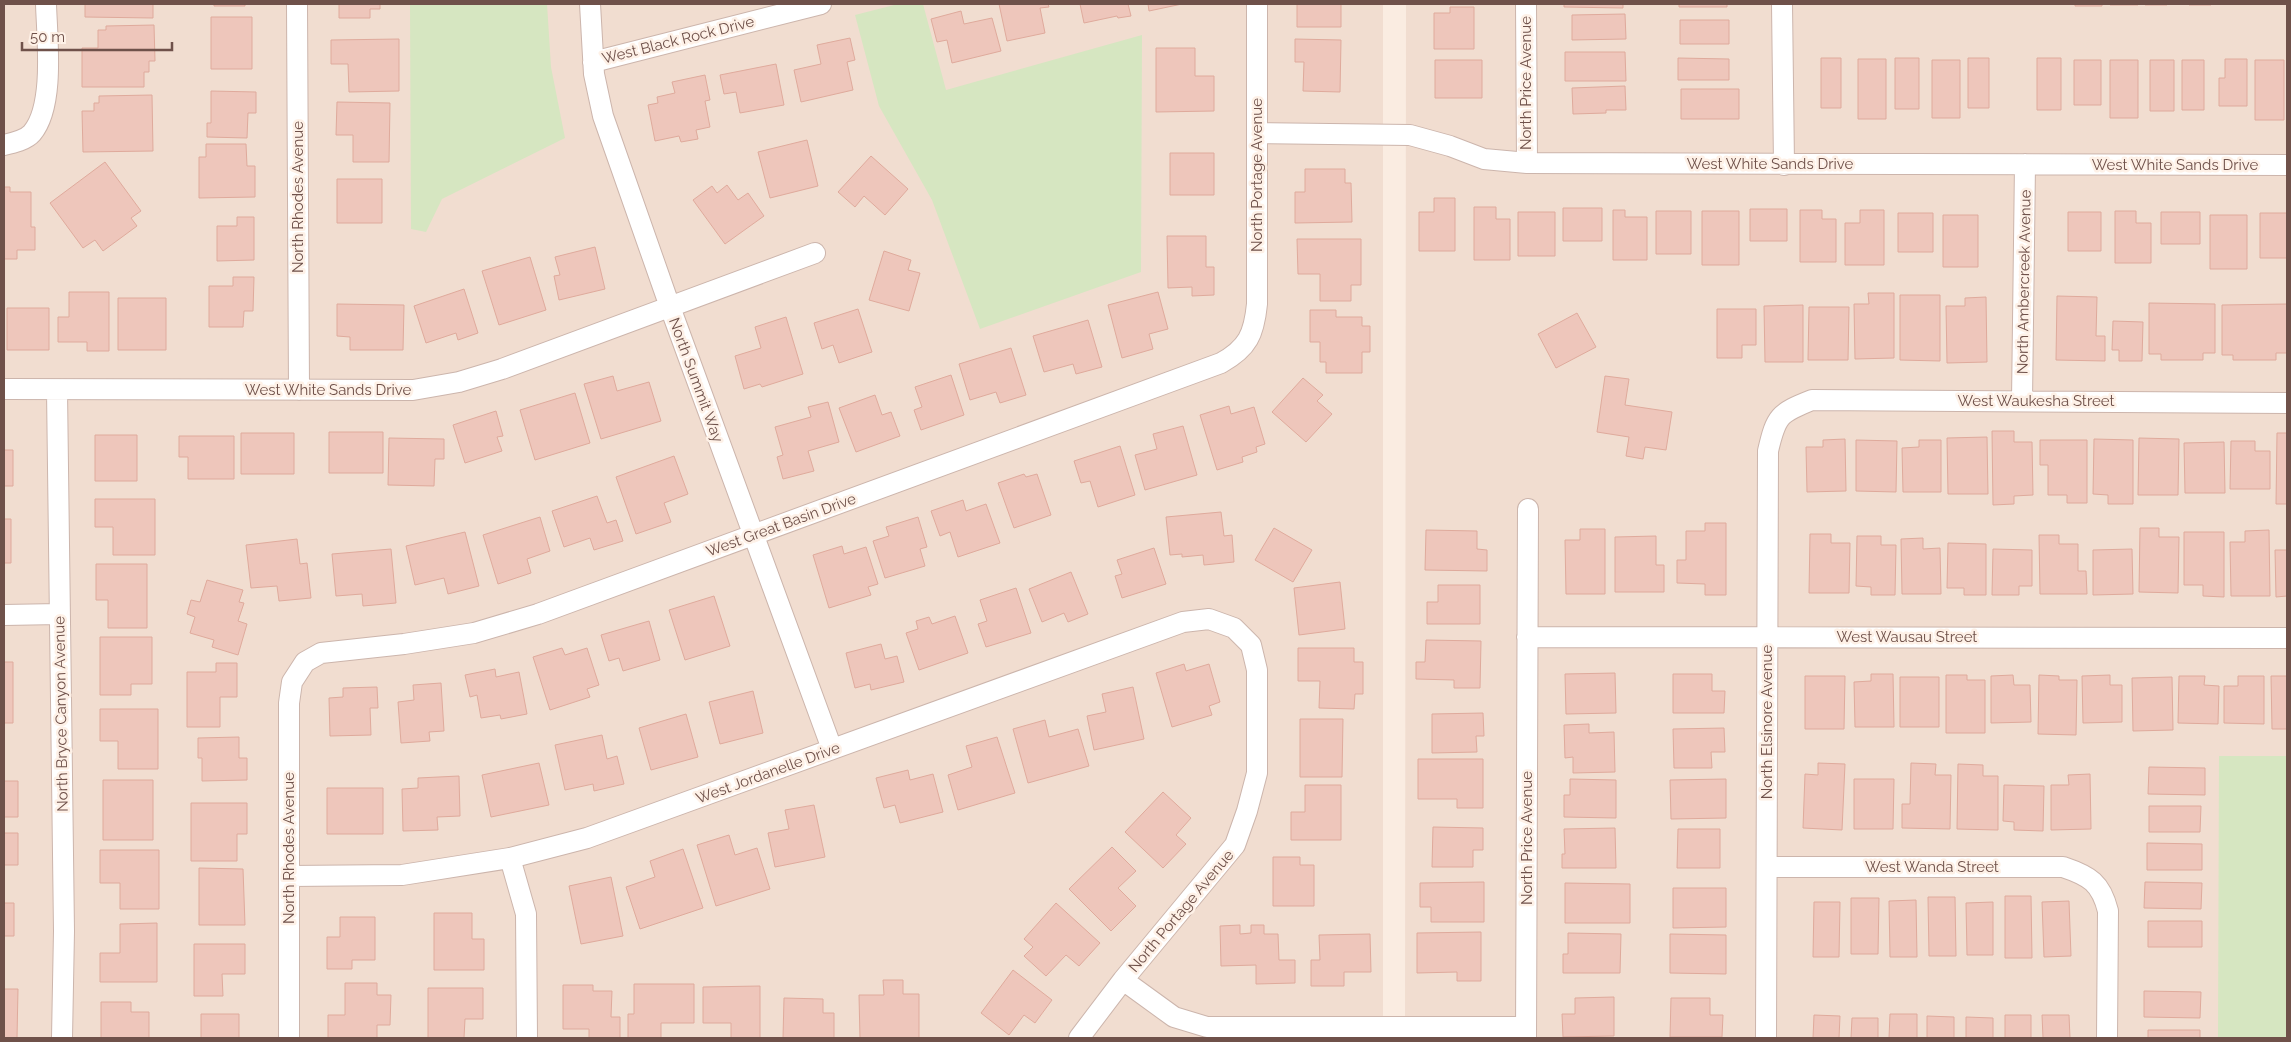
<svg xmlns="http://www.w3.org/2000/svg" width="2291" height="1042" font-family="Raleway,sans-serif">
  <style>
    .residential { fill: #f1ddd0 }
    .green { fill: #d6e6c1 }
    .building { fill: #eec6bb; stroke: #dfaa9c }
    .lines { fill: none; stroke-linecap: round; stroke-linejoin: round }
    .minor-casing { stroke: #ccb5ac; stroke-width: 22 }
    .minor { stroke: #fff; stroke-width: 20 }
    .labels { text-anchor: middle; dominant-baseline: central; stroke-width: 5; stroke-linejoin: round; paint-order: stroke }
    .street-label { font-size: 15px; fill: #6f514a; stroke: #fef1e7 }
  </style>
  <rect width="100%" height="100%" fill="#faece1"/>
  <path class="residential" d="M4,4H1383V1038H4Z
    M1406,4H2287V1038H1405Z"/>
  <path class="green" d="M410,4H547L551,67L565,138L442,199L426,232L411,229Z
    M898,4H923L946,90L1142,35L1141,272L980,329L932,200L879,106L855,15Z
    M2219,756H2287V1038H2218Z"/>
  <path class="building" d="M85,4H153V18L85,17Z
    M214,4H245V6H214Z
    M339,4H380V9H370V18H339Z
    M999,4H1048L1049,7L1040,8L1045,33L1007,41Z
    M1080,4H1128L1131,16L1118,18L1117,16L1084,23Z
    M1148,4H1182L1149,11Z
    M1297,4H1341V27H1297Z
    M1564,4H1623V8L1564,7Z
    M1679,4H1727V7H1679Z
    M2075,4H2102V6H2075Z
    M2110,4H2138V5H2110Z
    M2145,4H2166L2167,5H2145Z
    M2189,4H2211V5H2189Z
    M1450,7H1474V49H1434V13H1450Z
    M961,11L964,24L992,18L1001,51L952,63L947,40L937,42L931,19Z
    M1625,14L1626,39L1572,40V15Z
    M211,17H252V69H211Z
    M1680,20H1729V44H1680Z
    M154,25L155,61H149V72H144V87H82V48H98V30H106V26Z
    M850,38L855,60L847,62L853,90L801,102L794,70L821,64L817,45Z
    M399,39V91L349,92L348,64H331V40Z
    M1295,39L1341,40L1340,92L1303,91L1304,62H1295Z
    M1156,48H1195V76H1214V111L1156,112Z
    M1565,52H1625L1626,81H1565Z
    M1678,58L1729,59V80H1678Z
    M1821,58H1841V108H1821Z
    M1895,58H1919V109H1895Z
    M1968,58H1989V108H1968Z
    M2037,58H2061V110H2037Z
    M1858,59H1886V119H1858Z
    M2225,59H2247V106H2219V78H2225Z
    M1435,60H1482V98H1435Z
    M1932,60H1960V118H1932Z
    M2074,60H2101V105H2074Z
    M2110,60H2138V118H2110Z
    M2150,60H2174V111H2150Z
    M2182,60H2204V110H2182Z
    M2255,60H2284V120H2255Z
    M776,64L784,105L740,113L736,92L724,94L720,75Z
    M705,75L710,100L705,101L710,127L696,130L698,139L681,142L679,136L655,141L648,105L658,103L657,97L675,93L672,82Z
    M1625,86L1626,110H1606V113L1573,114L1572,88Z
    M1681,89H1739V119H1681Z
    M211,91L256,92V113H248L247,138L207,137V123H211Z
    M152,95L153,151L83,152L82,111H94V103H99V96Z
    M337,102L390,103L389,162H353V135H336Z
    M807,140L818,186L770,198L758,152Z
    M206,144H246L247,166H255V197L199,198V157H206Z
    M1170,153H1214V195H1170Z
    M871,156L908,189L885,215L864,196L855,207L838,192Z
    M105,162L141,211L131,218L137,226L103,251L95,240L83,248L50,203Z
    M1305,169H1345V183H1351L1352,222L1295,223V192H1305Z
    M337,179H382V223H337Z
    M727,185L738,200L748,193L764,216L725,244L693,200L712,186L717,193Z
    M4,187H10V192H31V227H35V250H17V259H4Z
    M1434,198H1455V251H1419V212H1434Z
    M1474,207H1496V219H1510V260H1474Z
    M1563,208H1602V241H1563Z
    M1750,209H1787V241H1750Z
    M1613,210H1625V217H1647V260H1613Z
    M1800,210H1822V219H1836V262H1800Z
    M1860,210H1884V265H1845V223H1860Z
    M1656,211H1691V254H1656Z
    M1702,211H1739V265H1702Z
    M2115,211H2136V223H2151V263H2115Z
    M1518,212H1555V256H1518Z
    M2068,212H2101V251H2068Z
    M2161,212H2200V244H2161Z
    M1898,213H1933V252H1898Z
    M2260,213H2287V258H2260Z
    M1943,215H1978V267H1943Z
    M2210,215H2247V269H2210Z
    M237,217H254V260L217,261V226H237Z
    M1167,236H1206V267H1214V295L1192,296V287L1168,288Z
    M1297,239H1361V285H1351V301H1320V274H1298Z
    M595,247L605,289L559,300L554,276L560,275L555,257Z
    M884,251L911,260L908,270L920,273L909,311L869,300Z
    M530,257L546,310L499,325L482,271Z
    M233,277H254L253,311H244L243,327H209V286H233Z
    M464,289L478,333L458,340L456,333L426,343L414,306Z
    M69,292H109V351H87V342H58V317H69Z
    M1158,292L1168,329L1149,334L1153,349L1122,358L1108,305Z
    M1868,293H1894V358L1855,359L1854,304H1869Z
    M1900,295H1940V361L1900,360Z
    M2057,296L2097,297L2096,336H2105V361L2056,360Z
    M1986,297L1987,362L1947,363L1946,306H1965V298Z
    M118,298H166V350H118Z
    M2149,303L2215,304V353H2203V360H2161V354H2149Z
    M337,304L404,305L403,350H350V337L337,336Z
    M2287,304V353H2276V360H2233V355H2222V305Z
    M1803,305V362H1765L1764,306Z
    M1809,307H1849L1848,360H1808Z
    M7,308H49V350H7Z
    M858,309L872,352L839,363L833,345L822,349L814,323Z
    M1717,309H1756V345H1742V358H1717Z
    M1310,310H1336V317H1362V326H1370V352H1362V373H1326V362H1320V342H1310Z
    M1577,313L1596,347L1556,368L1538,334Z
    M786,317L803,374L762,387L760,384L744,389L735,356L761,348L755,327Z
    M1088,320L1102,367L1076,374L1073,364L1044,372L1033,336Z
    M2113,321L2143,322L2142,361H2119V350H2112Z
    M1011,348L1026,395L1000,403L996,392L970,400L959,364Z
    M951,375L964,415L921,430L914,410L922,407L915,387Z
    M613,376L617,391L649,382L661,421L601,439L584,384Z
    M1605,376L1629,379L1625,405L1672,412L1666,450L1645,447L1643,459L1626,456L1629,437L1597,432Z
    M1303,378L1323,395L1317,401L1332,414L1306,442L1272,412Z
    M575,393L590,443L535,460L520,410Z
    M875,395L882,415L891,412L900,436L856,452L839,408Z
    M828,402L839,442L808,451L814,471L783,479L777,457L783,455L775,427L811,417L808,407Z
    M1229,406L1231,414L1254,407L1265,444L1256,447L1257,452L1242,457L1243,462L1217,470L1200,415Z
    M496,411L503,436L497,437L502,451L465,463L453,425Z
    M1183,426L1197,475L1145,490L1135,455L1157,449L1153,434Z
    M1992,431H2014V442H2032L2033,495L2014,496V504L1993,505Z
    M329,432H383V473H329Z
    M241,433H294V474H241Z
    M2277,433H2287V504H2276Z
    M95,435H137V481H95Z
    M179,436H234V479H188V457H179Z
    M1987,437L1988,494H1948L1947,438Z
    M389,438L444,439V459H435L434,486L388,485Z
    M2139,438L2179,439L2178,495H2138Z
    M1845,439L1846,491L1807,492L1806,447H1823V440Z
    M2094,439L2133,440V504H2108V495L2093,494Z
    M1856,440L1897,441L1896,492L1856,491Z
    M1919,440H1941V492H1903L1902,448L1919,447Z
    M2040,440H2087V503H2067V495H2048V465H2040Z
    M2231,441H2255V451H2270V489H2230Z
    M2224,442L2225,493H2185L2184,443Z
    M1120,446L1135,495L1098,507L1090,481L1081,483L1074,461Z
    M4,450H13V486H4Z
    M674,456L688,494L664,503L671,522L636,534L616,477Z
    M1024,474L1026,477L1037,474L1051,515L1014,528L998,483Z
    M597,496L607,523L616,520L623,541L594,550L590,538L564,547L552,511Z
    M95,499H155V555H113V527H95Z
    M963,500L966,511L986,504L1000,543L958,557L950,532L940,536L931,511Z
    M1221,512L1224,536L1232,535L1234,562L1204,565L1203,555L1182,557V554L1170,555L1166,517Z
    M540,517L550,551L527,559L531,573L498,584L483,535Z
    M918,517L927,547L920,549L925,566L885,578L873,541L889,536L886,527Z
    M4,519H11V563H4Z
    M1705,523H1726V595H1705V584L1677,583V560H1686V531H1705Z
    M1274,528L1312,550L1293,582L1255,560Z
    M2140,528H2159V537H2179L2178,593L2139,592Z
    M1580,529H1605V594H1566L1565,540H1580Z
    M1426,530L1477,531V549L1487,550V571L1425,570Z
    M2269,530L2270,596H2231L2230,542H2245V531Z
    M465,532L479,586L448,594L444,578L415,585L406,546Z
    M2184,532H2224V597L2203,596V585H2184Z
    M1810,534H1831V543H1850L1849,593H1809Z
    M2039,535H2059V544H2078V571H2086L2087,594H2040Z
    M1656,536V565H1664V592H1615V537Z
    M1857,536H1881V545H1896L1895,595H1871V587L1856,586Z
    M1923,538V549L1940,548L1941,594H1902L1901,539Z
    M297,539L300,564L307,563L311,598L279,601L277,586L251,588L246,545Z
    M1948,543L1986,544V595H1964V588H1947Z
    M842,546L844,554L866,547L878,584L868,587L871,595L829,608L813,555Z
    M1154,548L1166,584L1122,598L1115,576L1122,574L1117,560Z
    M391,549L396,603L363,606L362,594L336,596L332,554Z
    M1993,549L2032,550V586H2019V595H1992Z
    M2132,549L2133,594L2093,595V550Z
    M2275,550H2287V596L2276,597Z
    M96,564H147V628H108V600H96Z
    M1071,572L1088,614L1068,622L1064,613L1042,622L1029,589Z
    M207,580L243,590L239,602L244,603L238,621L247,624L238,655L212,647L214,640L190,633L195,617L187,614L191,600L200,602Z
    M1340,582L1345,629L1299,635L1294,588Z
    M1438,585H1480V624H1427V602H1438Z
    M1016,588L1031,633L986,647L978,624L987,621L980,600Z
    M714,596L730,646L685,660L669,610Z
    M955,616L968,653L919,670L906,633L918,629L916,621L929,617L932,624Z
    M649,621L660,660L623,671L619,658L609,661L601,635Z
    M100,637H152V684H131V695H100Z
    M1426,640L1481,641L1480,688H1454V680L1416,679V662H1425Z
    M881,644L885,659L897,656L904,682L871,690L870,684L855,688L846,653Z
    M562,648L565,655L587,648L599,685L587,689L590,697L550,710L533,657Z
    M1298,648H1354V662H1363V694H1355L1354,709L1319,708L1320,681H1298Z
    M4,662H13V723H4Z
    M216,663H237V697H220V727H187V672H216Z
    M1184,664L1186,671L1209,664L1220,702L1209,706L1212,715L1172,727L1156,673Z
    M495,669L496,677L519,672L527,714L501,719L500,715L481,718L477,695L470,697L465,675Z
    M1615,673L1616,713L1566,714L1565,674Z
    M1673,674H1712V691H1725L1724,713H1673Z
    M1871,674H1893L1894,727H1855L1854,682L1871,681Z
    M1946,675H1967V680H1985V733H1946Z
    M2013,675L2014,685H2030L2031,722L1991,723V676Z
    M2039,675L2059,676V680H2077L2076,735L2038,734Z
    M2110,675V685H2122V722L2083,723L2082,676Z
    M1805,676H1845L1844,729H1805Z
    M2179,676H2205L2204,685L2219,686L2218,724L2178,723Z
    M2238,676H2264V724L2224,723V686H2238Z
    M2271,676H2287V729H2272Z
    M1900,677H1939V727H1900Z
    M2172,677L2173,730L2133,731L2132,678Z
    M441,683L444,731L429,732L430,741L401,743L398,702L414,700L413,685Z
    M377,687L378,708H370L371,735L330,736L329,698L343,697V688Z
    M1133,687L1144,739L1094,750L1087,716L1106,712L1102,694Z
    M753,691L763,733L720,744L709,702Z
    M100,709H158V769H118V741H100Z
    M1483,713L1484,736H1476L1477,752L1432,753V714Z
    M686,714L698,757L651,770L639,728Z
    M1300,719H1343L1342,777H1300Z
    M1045,720L1049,737L1078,729L1089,766L1028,783L1013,729Z
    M1589,724V733L1614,732L1615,772L1573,773V757L1565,758L1564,725Z
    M1724,728L1725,752H1711L1712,768H1674L1673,729Z
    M602,735L607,759L617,756L624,784L594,791L593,784L565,790L555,745Z
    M239,737V758H247V780L202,781V758H198V738Z
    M997,737L1015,793L958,810L948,775L972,767L966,746Z
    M4,759V781H18V817H4Z
    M1418,759H1483V808H1457V799H1418Z
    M539,763L549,805L491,817L482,775Z
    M1818,763L1845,764L1842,830L1803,828L1805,774L1818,775Z
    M1911,763L1936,764L1935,775H1951L1950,829L1902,828V804H1910Z
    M1958,764L1983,765V776H1998V830L1957,829Z
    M2149,767L2205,768V795L2148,794Z
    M908,770L910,780L933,774L943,812L900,823L895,805L884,808L876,778Z
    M2090,774L2091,829L2051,830V785H2069L2068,775Z
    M459,776L460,816L437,817L438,830L403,831L402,789L418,788V778Z
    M1570,779L1616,780V818L1564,817V795H1570Z
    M1726,779V818L1671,819L1670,780Z
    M1854,779H1894L1893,829H1854Z
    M103,780H153V840H103Z
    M1305,785H1341V840H1291V812H1305Z
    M2004,785L2044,786L2043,831L2014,830V822L2003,821Z
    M327,788H383V834H327Z
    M1163,792L1191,818L1176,835L1186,844L1163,868L1125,832Z
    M191,803H247V834H237V861H191Z
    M814,805L825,857L775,867L768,833L789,829L785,810Z
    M2149,806H2201L2200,832H2149Z
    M1433,827L1483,828V850H1473V867H1432Z
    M1615,828L1616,868H1562V854H1565L1564,829Z
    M1678,829H1720V868H1677Z
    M4,833H18V865H4Z
    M729,835L735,855L757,848L770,889L716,906L697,845Z
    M2147,843L2202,844V870H2147Z
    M1112,847L1136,871L1118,888L1136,906L1111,931L1069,889Z
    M683,849L703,908L640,929L626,887L655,877L650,861Z
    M100,850H159V909H120V883H100Z
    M1273,857H1300V865H1314V906H1273Z
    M199,868L243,869L245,925H199Z
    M611,877L623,936L581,944L569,886Z
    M1484,882V922H1431V907H1420V883Z
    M2145,882L2202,883L2201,909L2144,908Z
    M1565,883L1630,884V923H1565Z
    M1673,888H1726V927L1673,928Z
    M2005,896H2031L2032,958H2005Z
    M1928,897H1955L1956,956H1929Z
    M1851,898H1879L1878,954H1851Z
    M1916,900L1917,957H1890L1889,901Z
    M2069,901L2071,956L2044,957L2042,902Z
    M1814,902H1840L1839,957H1813Z
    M1993,902V955H1967L1966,903Z
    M4,903H14V936H4Z
    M1056,903L1100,943L1079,966L1066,955L1046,976L1024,956L1033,947L1024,939Z
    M434,913H472V939H484V970H434Z
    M340,917H375V960H352V969H327V937H340Z
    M2148,921H2202V947H2148Z
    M157,923V982H100V953H120V924Z
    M1240,925V934L1251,933V925H1264V934H1278L1279,960H1295V983L1256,984V965L1221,966L1220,926Z
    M1481,932V981H1457V972L1417,973V933Z
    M1568,933L1621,934L1620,973H1563V954H1568Z
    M1370,934L1371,972H1344V986H1311V960H1320L1319,935Z
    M1670,934L1726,935V974L1670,973Z
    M194,944H245V974H222L223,996H194Z
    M1013,970L1052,1000L1035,1023L1024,1015L1009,1035L981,1013Z
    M883,980H903V994H919V1038H860L859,995H884Z
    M345,983H377V995H391L390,1025H377V1038H328V1015H345Z
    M634,984H694V1023H661V1038H628V1014H634Z
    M563,985H593V991H612L611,1017H620V1038H589V1029H563Z
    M760,986V1038H731V1023H703V987Z
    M428,988H483V1019H465L464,1038H428Z
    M4,989H18L17,1038H4Z
    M2144,991L2201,992L2200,1018L2144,1017Z
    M1614,997V1036L1563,1037L1562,1014H1575V998Z
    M784,998L823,999V1013H834V1038H783Z
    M1671,998H1710V1015H1723L1722,1037H1670Z
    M101,1002H131V1012H149V1038H101Z
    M201,1014H239V1038H201Z
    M1890,1014H1917V1038H1889Z
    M1814,1015L1840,1016L1839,1038H1813Z
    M2005,1015H2031V1038H2005Z
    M2042,1015H2069L2070,1038H2043Z
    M1927,1016L1954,1017V1038H1927Z
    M1966,1017L1993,1018V1038H1966Z
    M1852,1018H1878V1038H1851Z
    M2148,1030H2200V1038H2148Z"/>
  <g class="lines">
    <g class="minor-casing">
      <path id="minor" d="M297,4L299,390
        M590,4L594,74L603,116L670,307L832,749
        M1526,4L1527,163
        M1782,4L1784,165
        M593,62L821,4
        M1257,133L1410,135L1450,146L1484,159L1527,163L2287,165
        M4,145C13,143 26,140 32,133C55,106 47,38 46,4
        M4,389L413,390L459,382L502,369L815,253
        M57,390L64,931L62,1038
        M2022,401L2025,164
        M4,615L59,614
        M1527,637L2287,638
        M510,858L526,914L527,1038
        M1767,867H2063C2090,876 2101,883 2108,911L2107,1038
        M289,876L402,875L510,858L587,838L1183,622L1209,619L1234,628L1251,645L1257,670V773L1247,811L1235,845L1123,980L1079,1038
        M1123,980L1174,1017L1207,1027H1526
        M289,1038V703L292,682L305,662L321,653L404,644L474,633L538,614L1221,363C1248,348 1254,334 1257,304V4
        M1526,1038L1528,509
        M1766,1038L1768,451C1776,416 1779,413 1812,400L2287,403"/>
    </g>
    <use href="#minor" class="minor"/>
  </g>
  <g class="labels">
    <g class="street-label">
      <text transform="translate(678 40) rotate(-14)">West Black Rock Drive</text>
      <text transform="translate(1526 83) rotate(-90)">North Price Avenue</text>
      <text x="1770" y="164">West White Sands Drive</text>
      <text x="2175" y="165">West White Sands Drive</text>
      <text transform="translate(1257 175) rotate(-90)">North Portage Avenue</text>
      <text transform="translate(298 197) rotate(-90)">North Rhodes Avenue</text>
      <text transform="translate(2024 282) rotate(-89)">North Ambercreek Avenue</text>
      <text transform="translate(696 380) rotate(70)">North Summit Way</text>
      <text x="328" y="390">West White Sands Drive</text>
      <text x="2036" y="401">West Waukesha Street</text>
      <text transform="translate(781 525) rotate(-20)">West Great Basin Drive</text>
      <text x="1907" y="637">West Wausau Street</text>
      <text transform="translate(61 714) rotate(-91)">North Bryce Canyon Avenue</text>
      <text transform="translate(1767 722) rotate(-90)">North Elsinore Avenue</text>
      <text transform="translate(768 773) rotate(-20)">West Jordanelle Drive</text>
      <text transform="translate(1527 838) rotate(-90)">North Price Avenue</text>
      <text transform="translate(289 848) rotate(-90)">North Rhodes Avenue</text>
      <text x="1932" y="867">West Wanda Street</text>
      <text transform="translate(1181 911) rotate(-50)">North Portage Avenue</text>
    </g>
  </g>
  <rect width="2291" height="1042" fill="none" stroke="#6f514a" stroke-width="10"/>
  <path d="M22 42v8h150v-8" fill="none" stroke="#6f514a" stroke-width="2.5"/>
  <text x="30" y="42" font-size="15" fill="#6f514a" stroke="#fef1e7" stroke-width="4" paint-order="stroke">50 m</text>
</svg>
